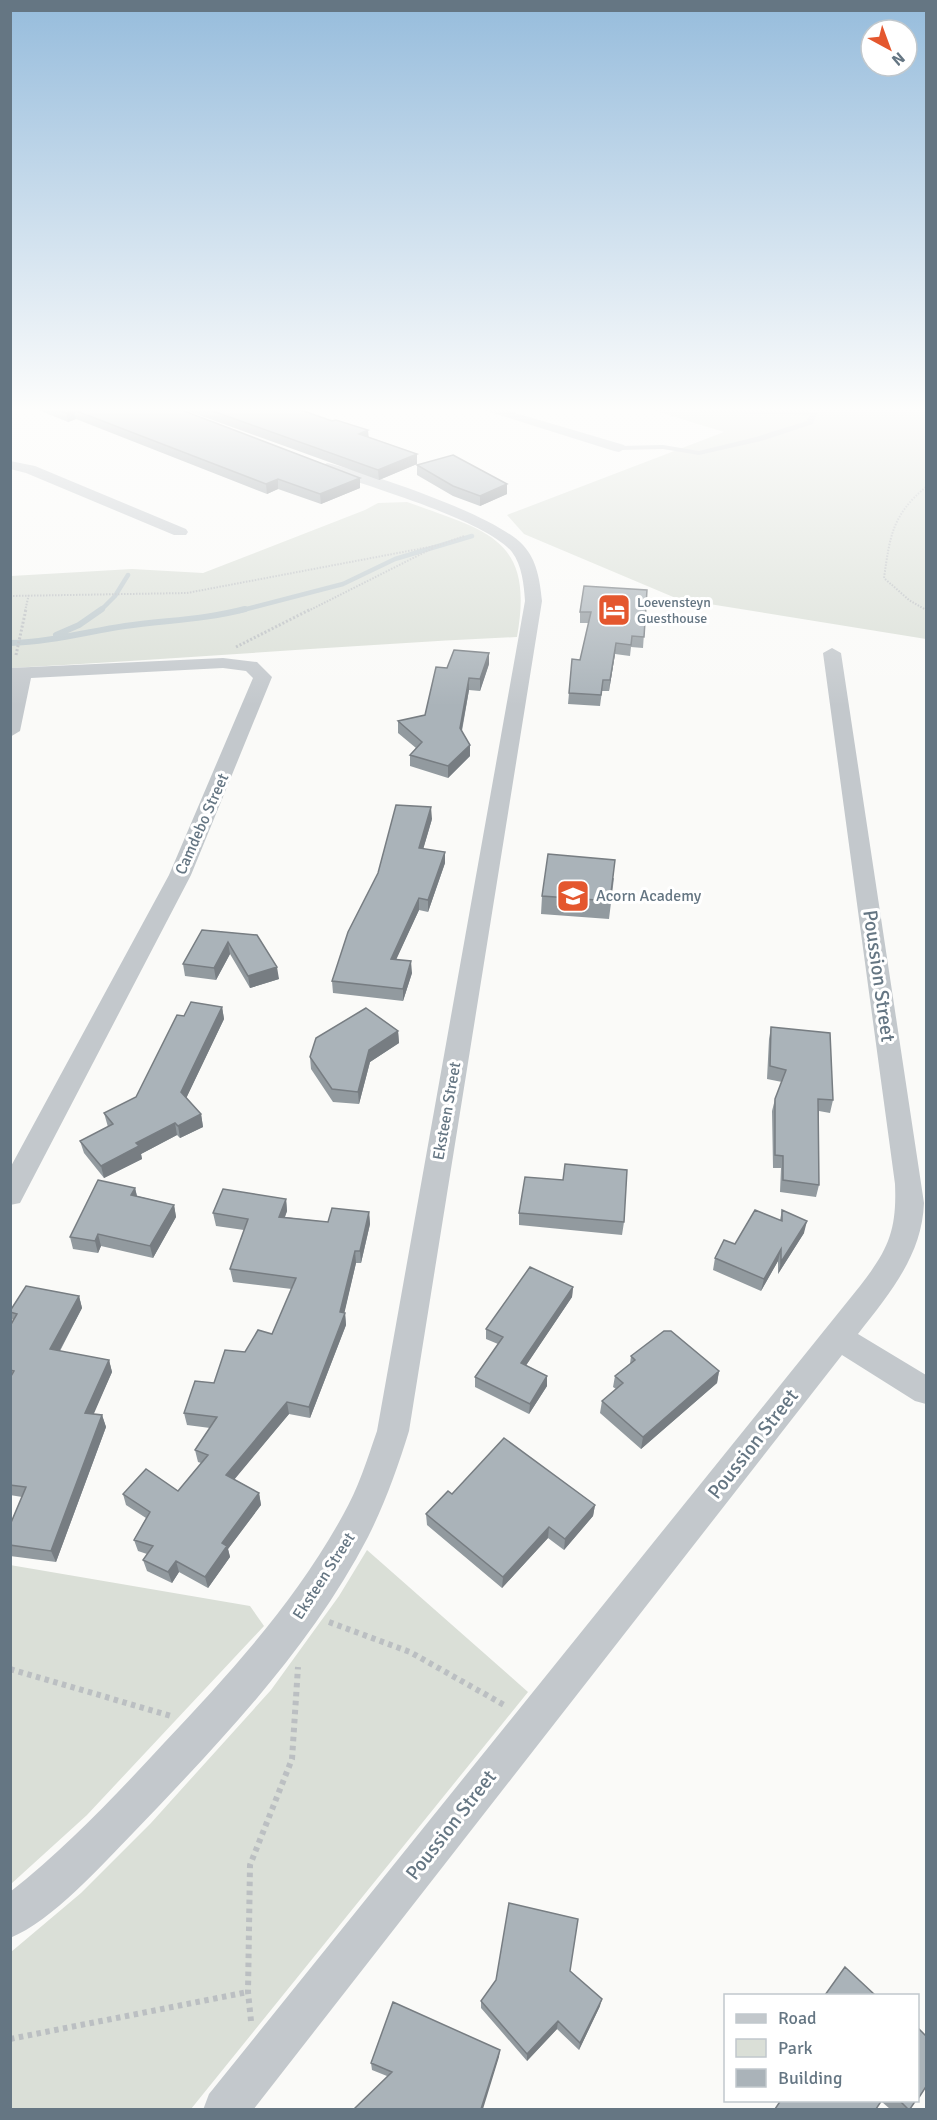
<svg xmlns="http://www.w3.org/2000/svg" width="937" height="2120" font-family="Signika,sans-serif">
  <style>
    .green { fill: #dadfd7 }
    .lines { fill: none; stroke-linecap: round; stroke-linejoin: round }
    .stream-far1 { stroke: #bbc7cb; stroke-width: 4.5 }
    .stream { stroke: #bbc7cb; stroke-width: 6 }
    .path-far2 { stroke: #bbbfc2; stroke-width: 2; stroke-dasharray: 1.5 1.5; stroke-linecap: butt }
    .path-far1 { stroke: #bbbfc2; stroke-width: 3; stroke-dasharray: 2 2; stroke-linecap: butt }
    .path { stroke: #bbbfc2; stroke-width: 6; stroke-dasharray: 4.5 4.5; stroke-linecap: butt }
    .lane { fill: #c3c8cc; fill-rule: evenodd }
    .street { fill: #c3c8cc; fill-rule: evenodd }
    .wall { fill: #929a9f }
    .shaded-wall { fill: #777d82 }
    .building { fill: #aab3b9; stroke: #777d82; stroke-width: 1.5 }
    .labels { text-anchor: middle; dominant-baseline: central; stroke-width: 6; stroke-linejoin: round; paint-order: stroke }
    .far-poi-label { font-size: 14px; fill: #657683; stroke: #fff; text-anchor: start }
    .street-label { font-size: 16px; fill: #657683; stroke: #fff }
    .poi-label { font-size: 16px; fill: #657683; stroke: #fff; text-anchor: start }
    .near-street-label { font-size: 20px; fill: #657683; stroke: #fff }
  </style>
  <rect width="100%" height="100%" fill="#fafaf8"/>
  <path class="green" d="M649,409H926V639L678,599L524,534L507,515L724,432Z
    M407,502C486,531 535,537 517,637C348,645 180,659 11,668V576L132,569L203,573L365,510L378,503Z
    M367,1550L528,1692L191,2109H11V1952L81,1893L151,1823L271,1690L339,1596Z
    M10,1565L250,1606L264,1626L87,1815L11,1884Z"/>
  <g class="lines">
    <path class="stream-far1" d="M100,611L115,596L128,575
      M239,611L343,584L395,559L472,536"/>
    <path class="stream" d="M56,635L79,625L102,609
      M10,643C49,642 86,632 125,626C167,620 203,620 245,609"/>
    <path class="path-far2" d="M926,487C892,515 890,536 884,578L909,600L926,610
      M440,545L464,536
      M10,596L187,593L440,545
      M25,611L29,594
      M308,611L433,548"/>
    <path class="path-far1" d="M236,647L311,609
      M16,655L26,609"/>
    <path class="path" d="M329,1622L410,1652L506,1706
      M10,1669L171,1716
      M251,2021L248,1992L250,1865L292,1759L298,1667
      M10,2039L248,1992"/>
    <path class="lane" d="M689,409H799L817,413L813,424L761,441L699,455L663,449L619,450L615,448L619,446L663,445L699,451L756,437L807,421L809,415L707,413Z"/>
    <path class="street" d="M480,409H502L624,445L626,448L619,452L614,451Z
      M10,461L35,466L186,529L188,532L186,535H174L26,473L10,469Z
      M327,463C370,473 495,515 523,545C537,560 540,581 542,601L409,1431C398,1467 385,1503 368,1537C310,1649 220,1742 134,1832C102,1865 52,1921 10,1938V1892C66,1848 116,1795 164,1743C230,1673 296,1601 343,1515C358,1489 367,1460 377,1431L525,601C524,585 522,565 512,552C484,519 366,486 322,470L320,467Z
      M832,648L841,653L924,1203C922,1256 889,1294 858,1334L926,1375V1404L915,1401L842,1355L253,2110H203L209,2094L860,1286C888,1250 897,1231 895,1184L823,653Z
      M223,658L257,662L272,677L191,875L20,1203L10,1205V1168L169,875L253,678L246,671L223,668L31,678L20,731L10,737V668Z"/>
  </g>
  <path class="wall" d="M36,409H179L360,488L321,504L278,489L267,494L76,419L68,422Z
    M182,409H298L369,437L417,454V464L379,480Z
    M417,465L507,484V494L480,506L453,496L417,475Z
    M647,590L643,648L631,647L630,656L615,654L609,691H602L600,706L568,704L569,693L580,660L589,623H580V612Z
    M489,653V664L480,691L469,690L462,731L470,756L448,778L410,766V755L416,748L398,733V721L425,715L447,668Z
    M432,819L423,849L445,852V863L428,912L419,910L396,959L412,973L403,1001L333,993L332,981Z
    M614,878L609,919L541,914L542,896Z
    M202,930L257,935L279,979L250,988L230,954L216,980L185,976L183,964Z
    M222,1007L224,1019L186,1098L201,1114L203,1127L180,1138L177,1135L141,1154L142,1159L104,1178L84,1153L80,1141L108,1127L104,1113L136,1097L184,1016Z
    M771,1027L833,1100L830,1113L819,1111V1185L816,1197L780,1192L781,1168H773L772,1111L775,1099L782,1082L767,1079L769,1039Z
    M398,1031L399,1043L370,1062L359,1104L333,1102L311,1069L310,1057Z
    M135,1188L137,1196L174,1205L176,1217L153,1258L101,1246L98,1253L73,1249L70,1237Z
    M286,1199L287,1211L285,1217L328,1222L369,1212L370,1224L361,1263H356L344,1313H345L346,1325L310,1418L289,1414L234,1479L259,1493L261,1505L228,1549L230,1557L208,1588L179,1572L172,1583L147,1571L143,1560L147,1554L138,1551L134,1540L146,1518L126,1505L123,1494L178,1491L201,1463L198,1462L195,1450L210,1428L187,1425L184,1413L245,1352L272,1334L292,1289L233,1282L230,1269L244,1230L216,1226L213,1213Z
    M782,1210L804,1233L778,1274V1261L761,1291L713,1270L715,1258L735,1244L780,1220Z
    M519,1213L624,1222L622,1235L519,1225Z
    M573,1287L572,1297L526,1365L547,1376V1386L529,1414L475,1387V1377L498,1344L486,1339V1329Z
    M79,1296L82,1308L60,1351L109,1360L112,1372L93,1414L102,1415L106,1427L56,1562L10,1556V1525L22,1497L10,1495V1326L13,1321L10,1314V1311Z
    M631,1356L719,1371L717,1383L641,1449L600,1413L602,1401L616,1389L613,1387L615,1376L630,1364Z
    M452,1494L595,1505L593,1516L564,1550L548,1538L502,1588L427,1525L426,1514Z
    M570,1971L600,2006L579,2050L557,2029L527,2061L481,2008V2001Z
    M499,2057L387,2076L372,2070L371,2063Z
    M781,2100H916L910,2109H890L882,2102Z"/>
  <path class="shaded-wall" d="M74,410L76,419L68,422L66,413Z
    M368,430L369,440L359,434Z
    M417,454V464L379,480L378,470Z
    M360,478V488L321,504L320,494Z
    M278,479V489L267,494L266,484Z
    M507,484V494L480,506V496Z
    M616,643L615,654L609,691L610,680Z
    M489,653V664L480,691V679Z
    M469,678V690L460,739V728Z
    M470,745V756L448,778V766Z
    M431,807L432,819L420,860L419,848Z
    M445,852V863L428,912V900Z
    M419,898V910L391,971V959Z
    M228,942L230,954L216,980L214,968Z
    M411,961L412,973L403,1001V989Z
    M277,967L279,979L250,988L248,976Z
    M222,1007L224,1019L183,1105L181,1092Z
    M398,1031L399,1043L370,1062L359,1104L358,1092L369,1050Z
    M201,1114L203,1127L180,1138L178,1126Z
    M175,1123L177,1135L141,1154L142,1159L104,1178L101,1166L136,1143Z
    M135,1188L138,1201L131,1195Z
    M286,1199L287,1211L280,1229L279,1217Z
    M174,1205L176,1217L153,1258L150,1246Z
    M369,1212L370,1224L361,1263L360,1251Z
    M807,1221L804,1233L778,1274L781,1262Z
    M98,1234L101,1246L98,1253L95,1241Z
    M781,1249L778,1261L761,1291L764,1279Z
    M355,1251L356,1263L343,1319L345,1313L346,1325L310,1418L309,1407L340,1312Z
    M573,1287L572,1297L521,1373V1363Z
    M79,1296L82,1308L54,1361L50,1349Z
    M109,1360L112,1372L89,1425L85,1413Z
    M719,1371L717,1383L641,1449L643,1437Z
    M547,1376V1386L529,1414L530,1404Z
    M287,1402L289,1414L229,1486L226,1475Z
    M102,1415L106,1427L56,1562L51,1551Z
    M259,1493L261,1505L228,1549L230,1557L208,1588L205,1577L222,1543Z
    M595,1505L593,1516L564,1550L565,1539Z
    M549,1527L548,1538L502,1588L503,1577Z
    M176,1561L179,1572L172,1583L168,1572Z
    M602,1999L600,2006L579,2050L580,2043Z
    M558,2021L557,2029L527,2061V2054Z
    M500,2050L499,2057L483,2109H481Z"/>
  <path class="building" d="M57,409H179L360,478L320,494L278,479L266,484L74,410L66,413Z
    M207,409H298L332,421L336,420L368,430L359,434L417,454L378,470Z
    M453,455L507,484L480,496L453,486L417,465Z
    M584,586L647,590L644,637L632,636L631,645L616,643L610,680H603L601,695L569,693L572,659L580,660L591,612H580Z
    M454,650L489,653L480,679L469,678L460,728L470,745L448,766L410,755L422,742L398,721L425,715L436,667L447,668Z
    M396,805L431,807L419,848L445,852L428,900L419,898L391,959L411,961L403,989L332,981L348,932L378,873Z
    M548,854L615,860L610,901L542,896Z
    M202,930L257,935L277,967L248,976L228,942L214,968L183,964Z
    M191,1002L222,1007L181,1092L201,1114L178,1126L175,1123L136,1143L139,1146L101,1166L80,1141L113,1124L104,1113L136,1097L177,1015L184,1016Z
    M366,1008L398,1031L369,1050L358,1092L332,1089L310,1057L316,1038Z
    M771,1027L830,1033L833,1100L818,1099L819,1185L783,1180V1156L775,1155V1099L786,1070L770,1066Z
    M565,1164L627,1170L624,1222L519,1213L525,1177L563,1180Z
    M98,1180L135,1188L131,1195L174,1205L150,1246L98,1234L95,1241L70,1237Z
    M223,1189L286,1199L279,1217L328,1222L332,1208L369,1212L360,1251H355L340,1312L345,1313L309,1407L287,1402L226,1475L259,1493L222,1543L227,1546L205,1577L176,1561L168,1572L143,1560L153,1546L134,1540L150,1512L123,1494L146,1469L178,1491L208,1455L195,1450L217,1417L184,1413L195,1381L214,1383L225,1350L245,1352L258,1330L272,1334L296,1278L230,1269L248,1219L213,1213Z
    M755,1210L782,1221V1210L807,1221L781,1262V1249L764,1279L715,1258L724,1240L735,1244Z
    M530,1267L573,1287L521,1363L547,1376L530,1404L475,1377L503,1337L486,1329Z
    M26,1286L79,1296L50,1349L109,1360L85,1413L102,1415L51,1551L10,1545V1525L26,1487L10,1485V1378L14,1371L10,1370V1326L17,1314L10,1312V1311Z
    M664,1331H671L719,1371L643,1437L602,1401L623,1383L615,1376L635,1360L631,1356Z
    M504,1438L595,1505L565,1539L549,1527L503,1577L426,1514L448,1491L452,1494Z
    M509,1903L578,1919L570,1971L602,1999L580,2043L558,2021L527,2054L481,2001L496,1980Z
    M845,1967L875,1995H825Z
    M393,2002L500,2050L481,2109H354L392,2072L371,2063Z
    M918,2028L927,2037V2085L918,2099Z
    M781,2100H882L876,2109H775Z
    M899,2100H916L910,2109H908Z"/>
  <linearGradient id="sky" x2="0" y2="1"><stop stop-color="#96bcdc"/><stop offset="0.58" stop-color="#fdfdfc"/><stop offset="1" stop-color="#fdfdfc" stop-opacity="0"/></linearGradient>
  <rect width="937" height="706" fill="url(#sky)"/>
  <defs>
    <g id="hotel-square" transform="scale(1.725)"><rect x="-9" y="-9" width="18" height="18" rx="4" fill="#e4572e" stroke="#fff"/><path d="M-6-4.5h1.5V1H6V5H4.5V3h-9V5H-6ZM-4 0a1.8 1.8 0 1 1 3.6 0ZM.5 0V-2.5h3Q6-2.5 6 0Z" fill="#fff"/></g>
    <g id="school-square" transform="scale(1.725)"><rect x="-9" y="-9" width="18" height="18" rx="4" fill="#e4572e" stroke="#fff"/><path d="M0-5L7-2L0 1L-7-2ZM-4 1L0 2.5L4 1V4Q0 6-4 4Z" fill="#fff"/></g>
  </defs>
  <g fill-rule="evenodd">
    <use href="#hotel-square" x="614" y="610"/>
    <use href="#school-square" x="573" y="896"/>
  </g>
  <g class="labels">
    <g class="far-poi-label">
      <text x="637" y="602">Loevensteyn<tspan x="637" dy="16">Guesthouse</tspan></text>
    </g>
    <g class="street-label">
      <text transform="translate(202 824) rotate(-66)">Camdebo Street</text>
      <text transform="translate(447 1111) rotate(-80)">Eksteen Street</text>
      <text transform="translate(324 1576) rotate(-57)">Eksteen Street</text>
    </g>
    <g class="poi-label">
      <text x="596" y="896">Acorn Academy</text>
    </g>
    <g class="near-street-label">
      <text transform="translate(879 976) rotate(82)">Poussion Street</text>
      <text transform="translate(753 1444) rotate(-52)">Poussion Street</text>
      <text transform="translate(451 1825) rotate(-52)">Poussion Street</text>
    </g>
  </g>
  <rect width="937" height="2120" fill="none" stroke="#657683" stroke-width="24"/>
  <rect x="724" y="1994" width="195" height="108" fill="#ffffff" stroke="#c1c8cd" stroke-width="1.5"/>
  <rect x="736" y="2014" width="30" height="9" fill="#c3c8cc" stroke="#c1c8cd" stroke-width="1.5"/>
  <text x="778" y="2024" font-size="18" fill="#657683">Road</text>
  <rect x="736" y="2039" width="30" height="18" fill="#dadfd7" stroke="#c1c8cd" stroke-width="1.5"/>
  <text x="778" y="2054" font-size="18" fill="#657683">Park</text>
  <rect x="736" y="2069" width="30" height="18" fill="#aab3b9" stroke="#c1c8cd" stroke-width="1.5"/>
  <text x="778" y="2084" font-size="18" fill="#657683">Building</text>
  <g transform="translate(889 48) rotate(139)"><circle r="28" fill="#ffffff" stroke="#c1c8cd" stroke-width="1.5"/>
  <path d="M0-4.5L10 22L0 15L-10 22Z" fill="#e4572e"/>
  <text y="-9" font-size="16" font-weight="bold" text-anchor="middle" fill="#657683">N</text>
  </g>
</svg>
